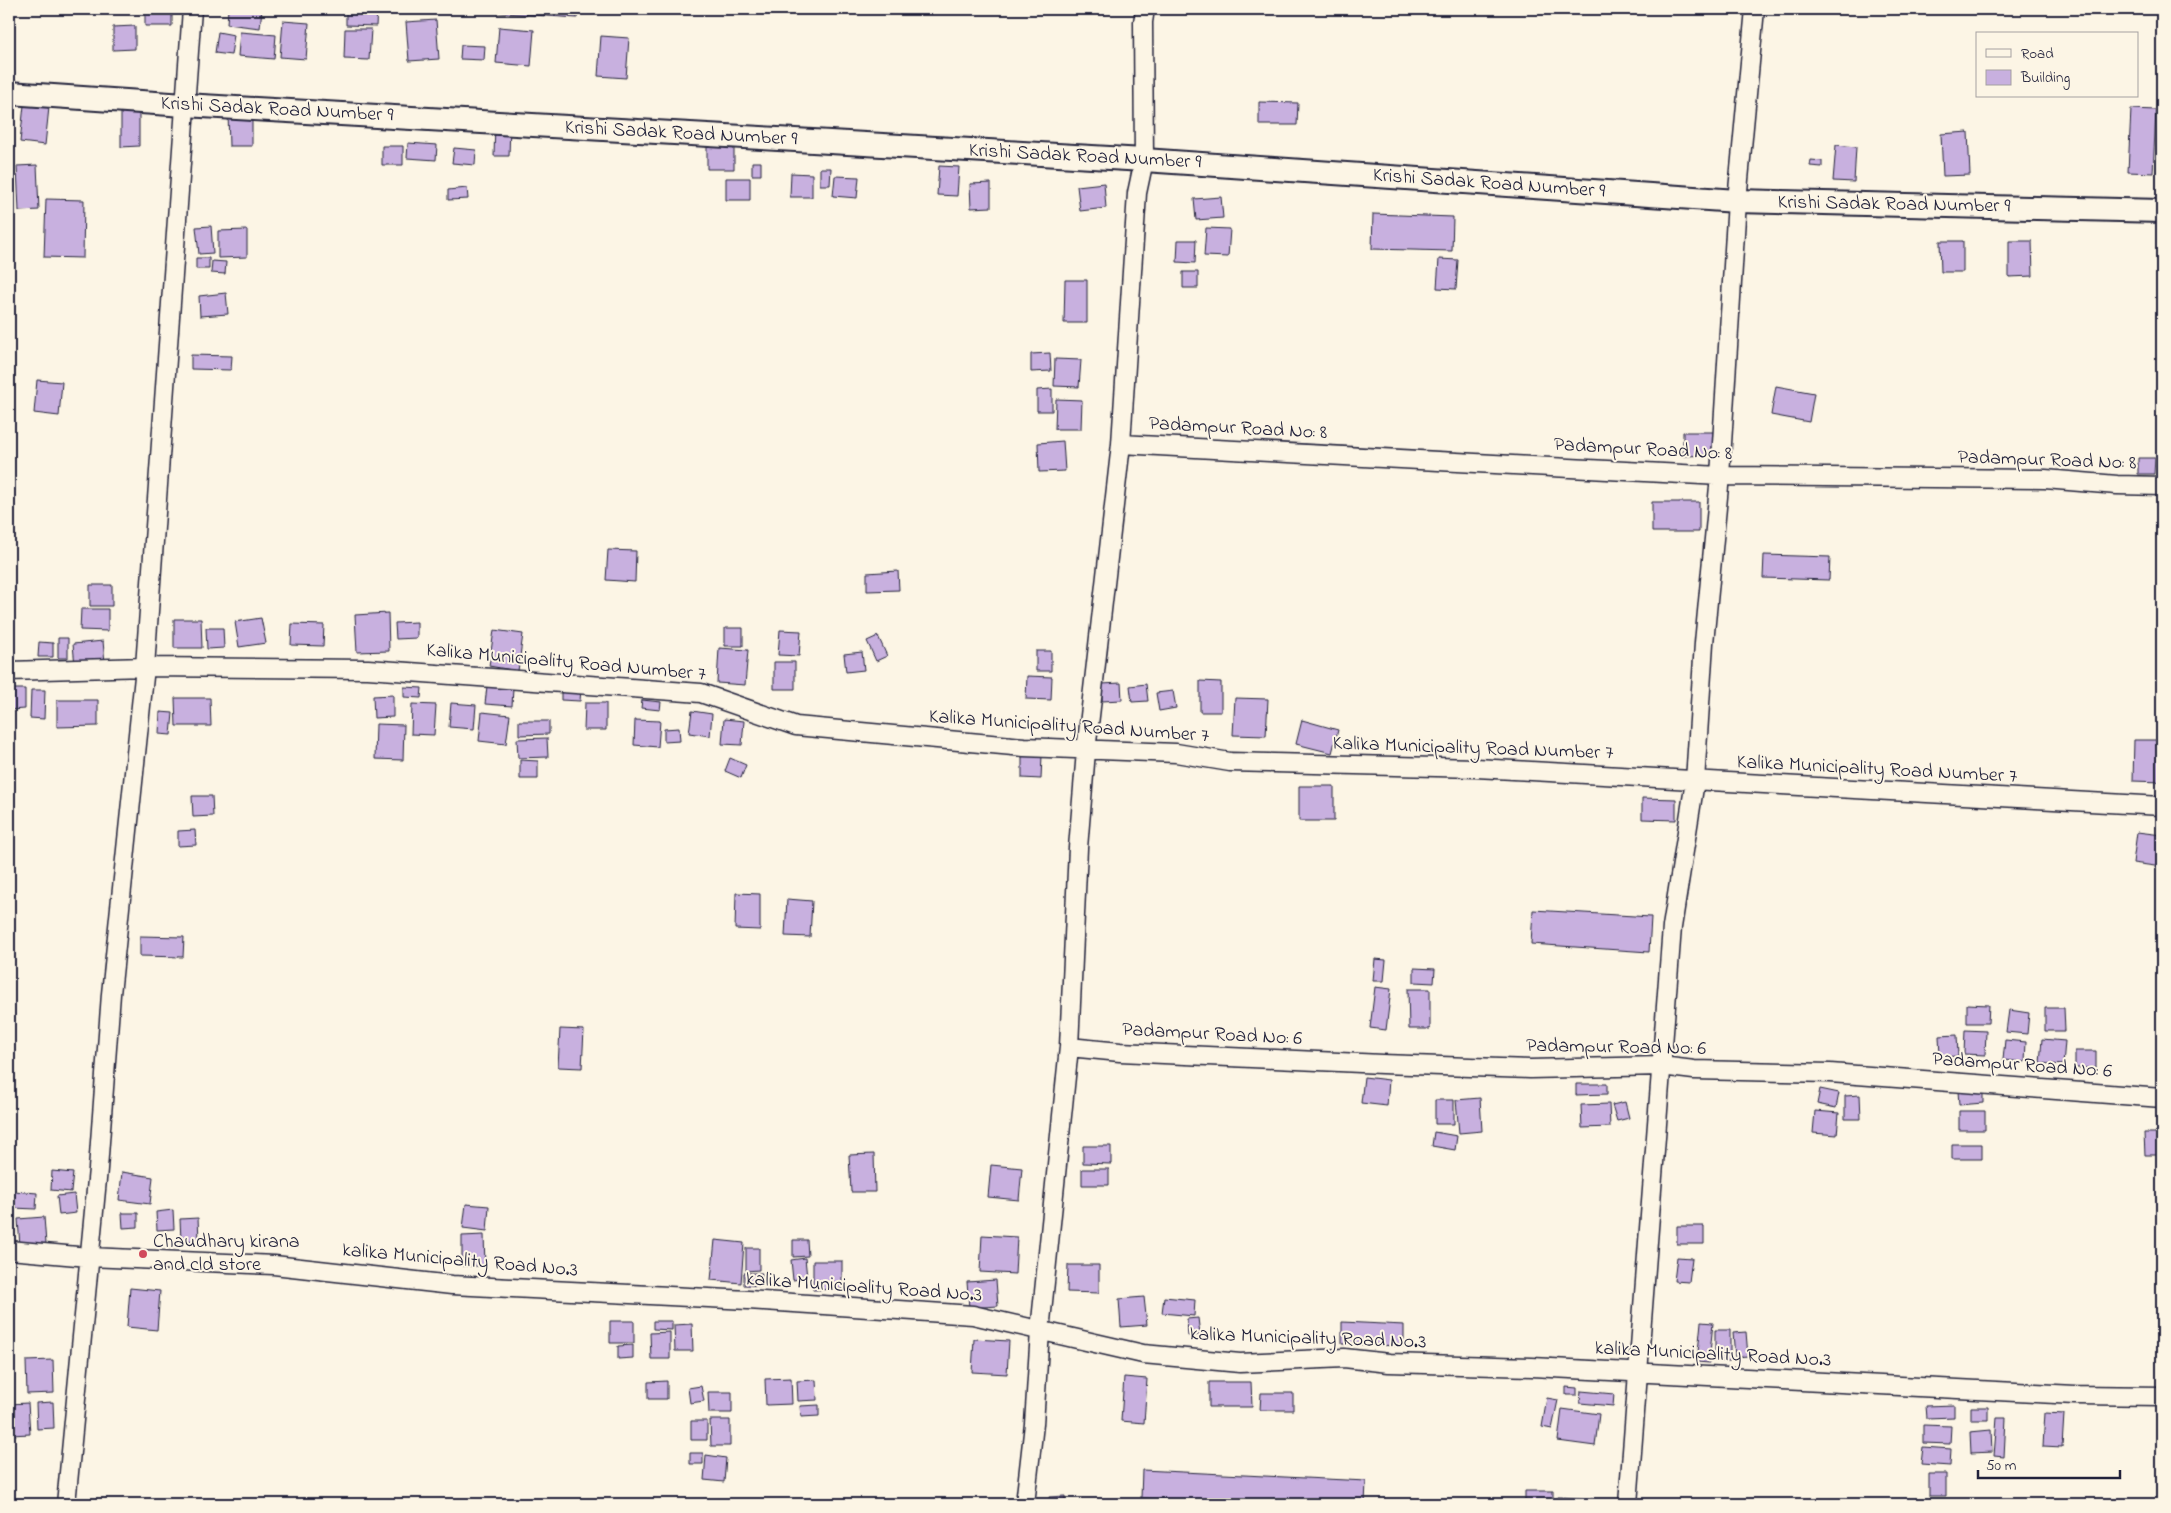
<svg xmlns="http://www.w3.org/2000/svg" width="2171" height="1513" font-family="'Indie Flower',sans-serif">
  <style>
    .building { fill: #c8b0df; stroke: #22223b }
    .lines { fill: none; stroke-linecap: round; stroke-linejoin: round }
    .minor-casing { stroke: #22223b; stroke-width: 21 }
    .tertiary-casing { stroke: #22223b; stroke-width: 26 }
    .minor { stroke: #fcf5e5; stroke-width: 18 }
    .tertiary { stroke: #fcf5e5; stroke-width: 22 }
    .poi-dot { fill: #d1495b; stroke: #fcf5e5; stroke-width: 2 }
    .labels { text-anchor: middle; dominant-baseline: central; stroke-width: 4; stroke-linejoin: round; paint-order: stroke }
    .street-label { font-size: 20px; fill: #22223b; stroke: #fcf5e5 }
    .poi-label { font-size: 20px; fill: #22223b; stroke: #fcf5e5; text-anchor: start }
  </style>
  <rect width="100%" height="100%" fill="#fcf5e5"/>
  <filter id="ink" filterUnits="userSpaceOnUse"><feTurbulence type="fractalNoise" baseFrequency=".02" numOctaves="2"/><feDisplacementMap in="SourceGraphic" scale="10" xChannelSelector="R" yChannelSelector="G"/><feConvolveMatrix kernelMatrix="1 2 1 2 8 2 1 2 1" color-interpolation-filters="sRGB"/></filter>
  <g filter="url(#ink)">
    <path class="building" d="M172,9V26H145V10Z
      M228,9H262L260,28L227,24Z
      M346,9H377L376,26L346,25Z
      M407,9H437V12H407Z
      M489,9H578L577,18L489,12Z
      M436,20L439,59L409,61L406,22Z
      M283,21L309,23L306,59L280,57Z
      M135,26V49L113,50V27Z
      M499,27L534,30L531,66L496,63Z
      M345,29H371L369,60L344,59Z
      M218,32L234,35L231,55L215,53Z
      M240,32L276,35L274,59L238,56Z
      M601,36L629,38L626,78L598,76Z
      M461,45L485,46L484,60L460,59Z
      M25,96L50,98L45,145L20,142Z
      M121,102H139V146L121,147Z
      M1259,102L1298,103L1297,125H1259Z
      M2131,109L2156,110L2153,173L2128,172Z
      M228,113H252V146H229Z
      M495,124H510L509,156H494Z
      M1968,132L1970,175L1943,176L1941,134Z
      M408,143L437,145L436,160L407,158Z
      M1836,145L1856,147L1854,182L1833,181Z
      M382,146H403V165H382Z
      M707,147H734V169H707Z
      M454,148L476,150L475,165L452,163Z
      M1811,160L1822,161V167L1810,166Z
      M752,162H761V175H752Z
      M37,165L39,210L19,211L17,166Z
      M939,166L959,167L957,196L937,195Z
      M820,168H831L830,185H820Z
      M791,173L812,174V197H790Z
      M835,176L859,177L857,198L833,196Z
      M726,178H750V200H726Z
      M991,183V207L971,208L970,184Z
      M1104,183L1106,208L1080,211L1077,186Z
      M467,188L468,199L448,200V190Z
      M1221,197L1223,218L1196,220L1194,199Z
      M46,199L84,200L83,258L44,257Z
      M1373,214L1453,217L1452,251L1372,249Z
      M211,226L213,253L199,254L196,227Z
      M1206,228L1230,229L1228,257L1204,256Z
      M247,230V257L218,258V231Z
      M1178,240H1196L1195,263L1177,262Z
      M1940,241H1963V272H1941Z
      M2009,241H2032L2033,276L2009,277Z
      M196,258H209V269H196Z
      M1439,259L1458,260L1456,289L1437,288Z
      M212,261L226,262L225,274L211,273Z
      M1183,272H1198V288H1183Z
      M1065,280H1087V323H1064Z
      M226,293L228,314L200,316L199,296Z
      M1050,353L1051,371L1031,372V354Z
      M191,355L232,356L231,370L191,369Z
      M1055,359L1081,360L1079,387L1054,386Z
      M37,380L62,382L59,416L34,413Z
      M1776,386L1814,393L1809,422L1771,415Z
      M1052,389V411H1037V390Z
      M1056,399L1082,400L1081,429H1055Z
      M1683,432H1717L1718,455L1683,456Z
      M1063,441L1065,471L1039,472L1038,443Z
      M2138,458H2155L2154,474H2138Z
      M1652,502H1699V532H1652Z
      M608,550L636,551L635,582L606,580Z
      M1764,555L1830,557L1829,580L1763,578Z
      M898,571L899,590L867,591V573Z
      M90,585H112V606H90Z
      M81,609H108V631L80,630Z
      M388,613L389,651L357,652L355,615Z
      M261,618L266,643L239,647L235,622Z
      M174,619H201L202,648H174Z
      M417,622V638L396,639L395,623Z
      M292,624L324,625L323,646L291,645Z
      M206,628H223L224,648L207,649Z
      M725,628H743V646H725Z
      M494,630L523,634L518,671L489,666Z
      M780,630L801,631L799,656L778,655Z
      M878,636L887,656L876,661L867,641Z
      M58,638H68V658H58Z
      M103,641L105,663L75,666L73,644Z
      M39,642L53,643V657H38Z
      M719,648L748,650L745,685L717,683Z
      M1036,651H1051V671H1036Z
      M862,652L864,670L846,672L844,654Z
      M774,662H795V689H774Z
      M1027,676L1052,677L1051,700L1026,699Z
      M1200,681L1221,682V712H1200Z
      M1121,683L1122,700L1102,701V684Z
      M1146,684L1148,701L1132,702L1130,686Z
      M487,686L513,688L512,706L485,704Z
      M404,687L422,688L421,698L404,697Z
      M561,688L581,689L580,701L561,700Z
      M9,689H25V709L9,710Z
      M31,690H45L44,719L30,718Z
      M1173,691L1176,708L1159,711L1156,693Z
      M393,695V717L374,718L373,696Z
      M175,698H210L211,726H176Z
      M1235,698L1268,699L1266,736L1233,735Z
      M57,700H98V726L57,727Z
      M642,700L661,702L660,710L641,708Z
      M451,703L476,705L474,729L449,727Z
      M585,703H606V730H584Z
      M412,704L436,705L434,735L411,734Z
      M692,711L712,714L710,736L689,733Z
      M160,712L173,713L171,735L159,734Z
      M482,712L510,715L506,744L479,741Z
      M724,719L744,721L742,745L722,744Z
      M635,720L660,721L658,747L634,745Z
      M1302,720L1338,730L1332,753L1296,744Z
      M519,721H549V734L519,735Z
      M376,724L404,725L403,760L375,759Z
      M679,728L680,741L664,742V729Z
      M547,738L548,757L518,758L517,739Z
      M2134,740H2162V782L2133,781Z
      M1022,755H1042L1041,779L1022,778Z
      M730,758L746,765L741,778L725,771Z
      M520,760L538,761V779H520Z
      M1299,786H1334V821H1299Z
      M192,796H212L213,816L193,817Z
      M1642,798L1676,799V820L1642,819Z
      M195,830L196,845L178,846V831Z
      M2137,832L2162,835V867L2133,863Z
      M736,893L760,894V930L735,929Z
      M787,899L812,901L810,937L785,936Z
      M1533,910L1651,917L1649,952L1531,944Z
      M140,936L184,937L183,957L140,956Z
      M1375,959L1386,960L1384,981H1373Z
      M1414,968L1435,969L1434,983L1414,982Z
      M1375,987L1391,989L1386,1030L1370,1028Z
      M1408,989H1430V1029H1409Z
      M1967,1004L1989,1005L1988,1023H1967Z
      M2045,1008H2064L2065,1031H2045Z
      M2009,1010L2029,1013L2027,1034L2006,1032Z
      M560,1029L584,1030L582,1068L558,1067Z
      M1965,1030L1986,1031L1985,1055L1964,1054Z
      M1957,1035L1958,1056L1940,1057L1939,1036Z
      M2042,1039L2065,1041L2063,1065L2040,1063Z
      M2005,1040L2026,1042L2025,1062L2003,1060Z
      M2075,1051H2096V1068H2075Z
      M1364,1077L1389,1080L1387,1106L1361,1103Z
      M1576,1084H1607V1094L1576,1095Z
      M1820,1089L1839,1093L1836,1108L1817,1104Z
      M1983,1090V1103L1959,1105L1958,1091Z
      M1860,1095L1861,1119H1845V1096Z
      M1480,1098L1482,1131L1459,1133L1456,1100Z
      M1435,1100H1454V1124H1435Z
      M1625,1102L1629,1118L1617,1121L1612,1105Z
      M1609,1104L1610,1127L1582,1128L1581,1105Z
      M1815,1111L1839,1113L1837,1135L1813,1133Z
      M1959,1111H1985V1130H1959Z
      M1434,1132L1457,1136L1455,1150L1432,1146Z
      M2144,1133H2162V1155H2145Z
      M1952,1144H1982V1159H1952Z
      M1083,1146H1111V1164L1083,1163Z
      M874,1154L875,1192H851L849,1155Z
      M991,1165L1022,1168L1019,1200L988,1197Z
      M1082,1169H1109V1185H1082Z
      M52,1171L73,1173L71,1192L51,1190Z
      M122,1172L153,1177L150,1204L119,1200Z
      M14,1191L37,1193L36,1209L13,1208Z
      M74,1194L76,1213L59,1215L57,1196Z
      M466,1204L489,1206L487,1231L463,1228Z
      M173,1210L174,1229L157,1230L156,1212Z
      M122,1213H138V1227L123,1228Z
      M44,1217L46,1244L20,1246L18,1219Z
      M198,1218L199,1240L181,1241L180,1219Z
      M1677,1226H1704V1244H1677Z
      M484,1235L485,1266H462V1236Z
      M982,1235L1017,1237L1015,1274L980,1272Z
      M715,1240L744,1243L741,1283L711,1280Z
      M793,1240H807L808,1256L793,1257Z
      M746,1248H759V1270L746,1271Z
      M1677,1257L1692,1258L1689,1282L1674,1281Z
      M805,1258L807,1278L793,1280L791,1260Z
      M813,1261H842V1289L813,1290Z
      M1068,1265H1099V1293L1067,1292Z
      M744,1273H762V1286L744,1285Z
      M996,1280L998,1306L969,1308L967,1282Z
      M130,1288L160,1291L157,1330L127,1327Z
      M1144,1297L1147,1325L1121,1327L1119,1299Z
      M1164,1297L1195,1300L1194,1316L1162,1313Z
      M1198,1318L1200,1335L1188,1336L1187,1319Z
      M610,1321H634V1343H610Z
      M653,1321H672V1330L653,1329Z
      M1342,1322L1404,1325V1346L1342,1344Z
      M1701,1322L1713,1323L1709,1363L1697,1362Z
      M692,1324L693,1351H675L674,1325Z
      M1715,1330H1730V1361H1715Z
      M670,1332V1359H651L650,1333Z
      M1746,1332L1748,1356L1735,1357L1733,1333Z
      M974,1339L1009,1341L1007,1374L972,1372Z
      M633,1345V1358L618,1359V1346Z
      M53,1360L54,1393L27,1394L26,1361Z
      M1124,1377L1147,1379L1144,1423L1121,1421Z
      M791,1378L792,1404L766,1405L765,1379Z
      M816,1380L817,1400L798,1401L797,1381Z
      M667,1381V1399H648V1382Z
      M1209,1382H1251L1252,1407H1209Z
      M701,1386L704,1401L690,1403L688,1388Z
      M1566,1387L1577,1388V1395H1566Z
      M1581,1391L1614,1394L1613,1406L1580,1403Z
      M708,1392H732V1413H709Z
      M1261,1393H1293V1410H1260Z
      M1547,1398L1558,1400L1552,1429L1542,1427Z
      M53,1402L54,1428L37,1429L36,1403Z
      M28,1403L30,1434L10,1435L9,1404Z
      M819,1405V1416L801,1417L800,1406Z
      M1954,1405V1417L1927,1418L1926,1406Z
      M1971,1407H1988V1420H1971Z
      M1562,1409L1599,1414L1595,1446L1558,1441Z
      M2045,1413L2064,1414L2062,1447L2043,1446Z
      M1997,1418H2006L2004,1457L1994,1456Z
      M710,1420H730V1446H711Z
      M691,1421H707V1440H691Z
      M1923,1425L1951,1426L1950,1444L1923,1443Z
      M1991,1430L1992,1452L1971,1453L1970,1432Z
      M1923,1447L1951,1449L1950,1466L1921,1464Z
      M690,1453H703V1464H690Z
      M706,1455L726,1458L724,1482L704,1480Z
      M1142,1470L1366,1481L1365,1504H1270L1141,1498Z
      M1929,1474H1946V1496H1929Z
      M1525,1491H1553V1504H1525Z
      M1065,1496V1504H1050L1049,1497Z
      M1558,1497L1593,1499L1592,1504H1557Z"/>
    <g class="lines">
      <g class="minor-casing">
        <path id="minor" d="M1121,444L1720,476L2045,479L2117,485L2162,486
          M9,671L145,667L368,669L701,693L796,726L1024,747L1176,753L1230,762L1476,768L2162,806
          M1069,1047L1120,1052L1382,1064L1530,1069L1661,1066L1694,1070L1830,1073L2162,1098
          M9,1250L89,1257L274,1265L452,1285L748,1300L973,1315L1143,1354L1240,1363L1344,1358L1389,1363L1532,1367L2075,1395L2162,1396
          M66,1504L98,1169L111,994L145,667L192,9
          M1025,1504L1034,1424L1040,1331L1069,1047L1078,848L1086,751L1121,444L1137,193L1144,160L1143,22L1145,9
          M1628,1504L1672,927L1695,781L1704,643L1720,476L1737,201L1755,9"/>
      </g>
      <g class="tertiary-casing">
        <path id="tertiary" d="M9,93L185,105L1144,160L1737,201L2162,211"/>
      </g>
      <use href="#minor" class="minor"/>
      <use href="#tertiary" class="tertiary"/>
    </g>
  </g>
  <circle class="poi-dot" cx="143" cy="1254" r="5"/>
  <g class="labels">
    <g class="street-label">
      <text transform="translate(277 110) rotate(3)">Krishi Sadak Road Number 9</text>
      <text transform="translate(681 134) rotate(3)">Krishi Sadak Road Number 9</text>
      <text transform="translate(1085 157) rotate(3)">Krishi Sadak Road Number 9</text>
      <text transform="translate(1489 184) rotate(4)">Krishi Sadak Road Number 9</text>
      <text transform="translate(1894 205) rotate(1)">Krishi Sadak Road Number 9</text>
      <text transform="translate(1238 429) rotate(3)">Padampur Road No: 8</text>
      <text transform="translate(1643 450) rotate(3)">Padampur Road No: 8</text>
      <text transform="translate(2047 461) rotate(2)">Padampur Road No: 8</text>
      <text transform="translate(566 663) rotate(5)">Kalika Municipality Road Number 7</text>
      <text transform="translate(1069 727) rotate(4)">Kalika Municipality Road Number 7</text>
      <text transform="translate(1473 749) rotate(2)">Kalika Municipality Road Number 7</text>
      <text transform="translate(1877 770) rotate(3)">Kalika Municipality Road Number 7</text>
      <text transform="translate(1212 1035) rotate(3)">Padampur Road No: 6</text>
      <text transform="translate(1616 1048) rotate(1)">Padampur Road No: 6</text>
      <text transform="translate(2022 1066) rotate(4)">Padampur Road No: 6</text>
      <text transform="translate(460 1261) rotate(5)">kalika Municipality Road No.3</text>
      <text transform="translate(864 1288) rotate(4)">kalika Municipality Road No.3</text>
      <text transform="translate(1308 1339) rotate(2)">kalika Municipality Road No.3</text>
      <text transform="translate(1713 1355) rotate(3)">kalika Municipality Road No.3</text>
    </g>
    <g class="poi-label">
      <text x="153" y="1242">Chaudhary kirana<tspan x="153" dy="23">and cld store</tspan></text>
    </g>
  </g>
  <rect width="2171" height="1513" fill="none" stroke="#fcf5e5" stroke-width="30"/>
  <rect x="15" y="15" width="2141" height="1483" fill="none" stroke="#22223b" stroke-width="2" filter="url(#ink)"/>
  <rect x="1976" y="32" width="162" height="65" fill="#fcf5e5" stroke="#a5a1a1"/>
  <rect x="1986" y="49" width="25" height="8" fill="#fcf5e5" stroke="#a5a1a1"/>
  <text x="2021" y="58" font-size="15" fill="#22223b">Road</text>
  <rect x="1986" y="70" width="25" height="15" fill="#c8b0df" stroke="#a5a1a1"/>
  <text x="2021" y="82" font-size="15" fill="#22223b">Building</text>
  <path d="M1978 1470v8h142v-8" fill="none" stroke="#22223b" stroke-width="2.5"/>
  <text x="1986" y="1470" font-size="15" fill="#22223b" stroke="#fcf5e5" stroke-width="4" paint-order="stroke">50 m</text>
</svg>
